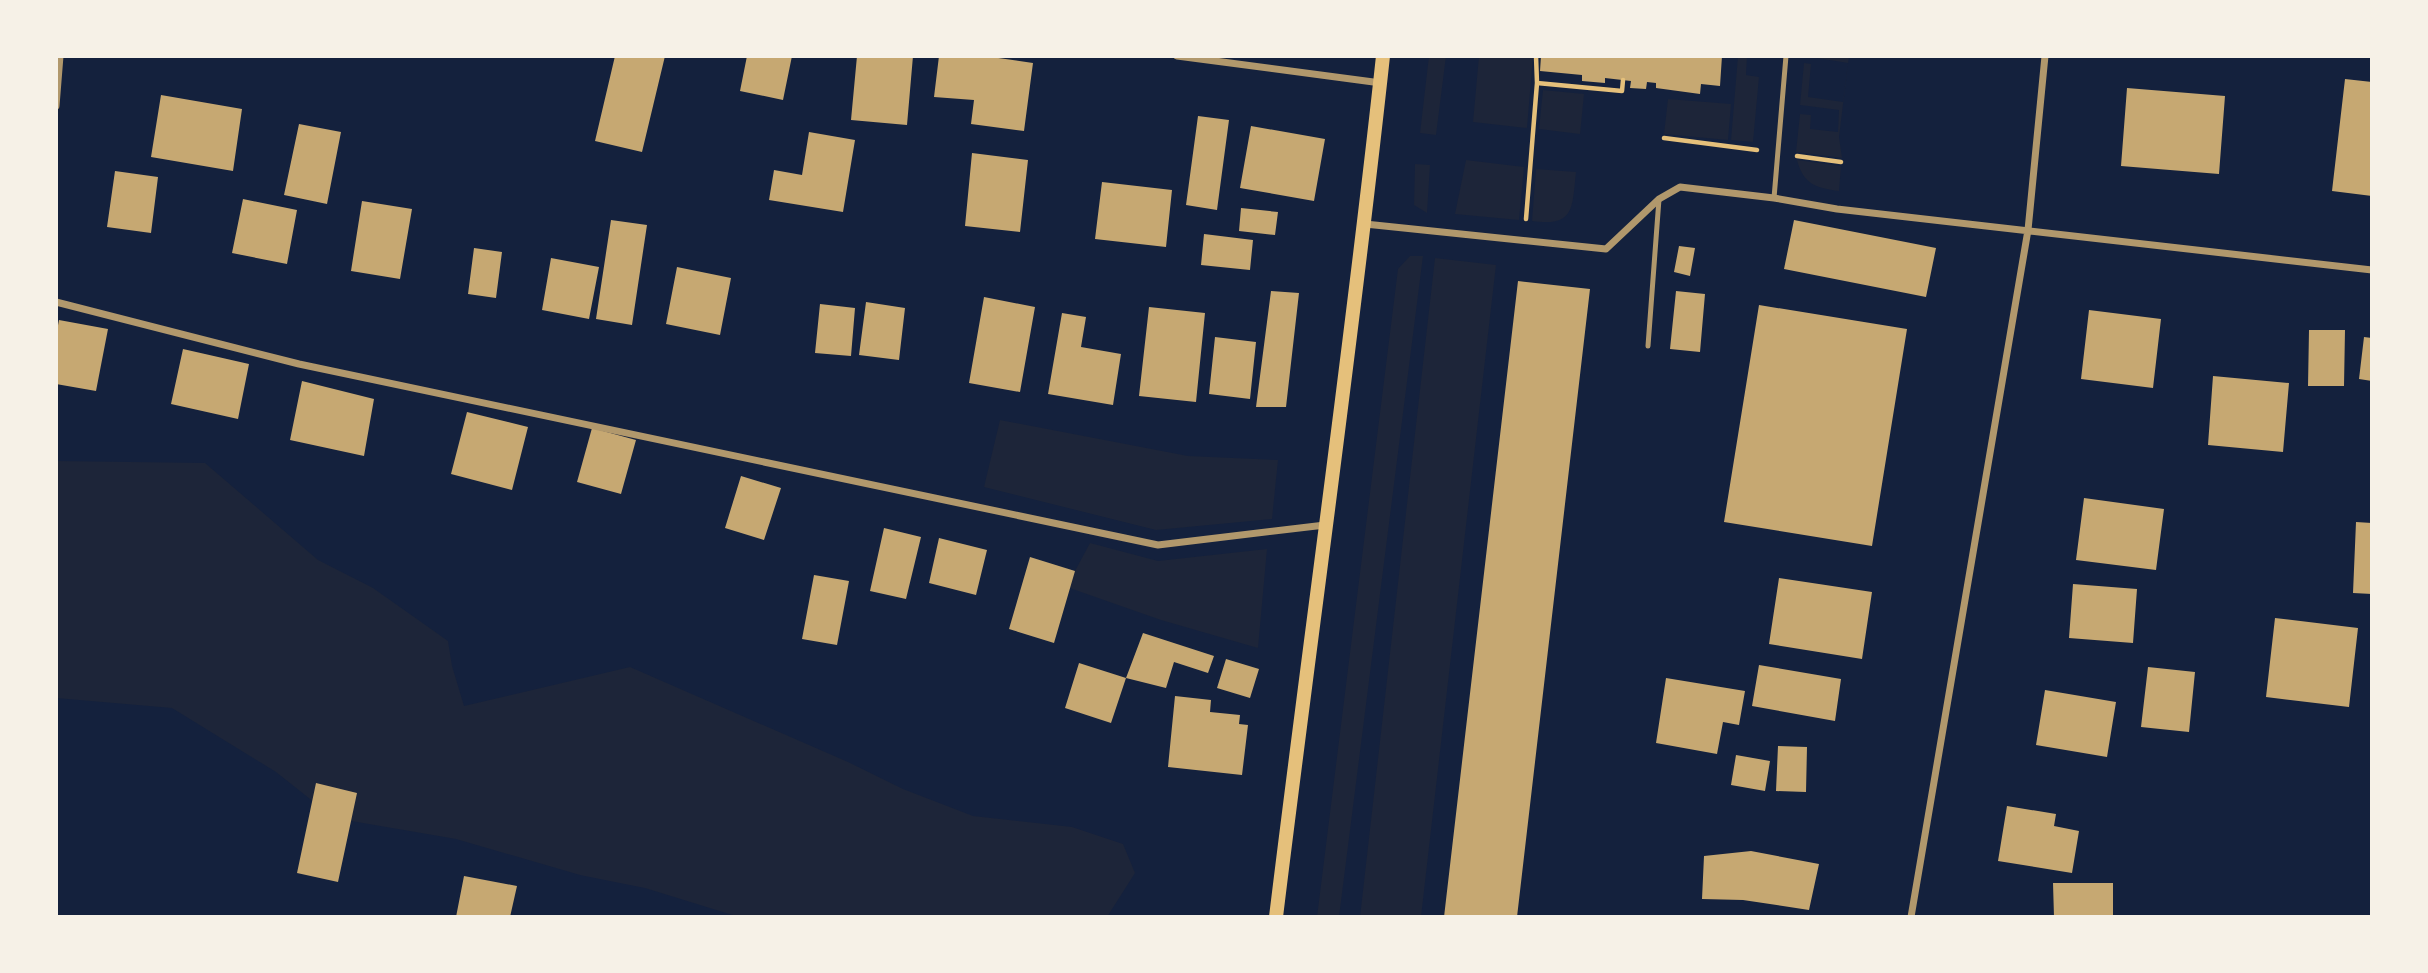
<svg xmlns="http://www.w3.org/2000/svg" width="2428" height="973" font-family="'Work Sans',sans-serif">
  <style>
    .green { fill: #1d2539 }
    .building { fill: #c6a872 }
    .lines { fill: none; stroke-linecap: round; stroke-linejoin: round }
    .path { stroke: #e5c07b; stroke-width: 4.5 }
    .service { stroke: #b1986c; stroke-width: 5 }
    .minor { stroke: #b1986c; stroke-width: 7 }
    .secondary { stroke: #e5c07b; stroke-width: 14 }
  </style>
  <rect width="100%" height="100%" fill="#14213d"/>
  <path class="green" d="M1429,56H1446L1436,135L1420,133Z
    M1479,56H1533L1527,128L1473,122Z
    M1738,56H1747L1746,75L1759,77L1753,142L1731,140Z
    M1805,56H1849L1839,137L1842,158L1796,152L1800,114L1811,115L1810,129L1838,132L1839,110L1800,105L1804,63L1811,64L1808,97L1843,102L1848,63Z
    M1543,90L1584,94L1580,134L1539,129Z
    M1668,99L1731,104L1728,140L1664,134Z
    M1466,160L1524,167L1519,220L1455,214Z
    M1797,160L1841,166L1839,191C1816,188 1803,184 1797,160Z
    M1415,164L1430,165L1427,213L1414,205Z
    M1536,169L1576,172C1572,208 1575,227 1532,221Z
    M1410,256H1423L1339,917H1317L1398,269Z
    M1435,258L1496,265L1421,917H1360Z
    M1000,420L1188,456L1278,460L1272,519L1156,530L984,487Z
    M56,461L205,463L318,560L373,588L448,641L452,666L464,706L630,667L848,762L903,789L973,816L1072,827L1123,844L1135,873L1107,917H739L645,888L580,875L456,839L334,818L276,772L172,708L56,698Z
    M1090,543L1158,561L1267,549L1258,648L1161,620L1061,585L1075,571Z"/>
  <path class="building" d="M615,56H665L642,152L595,141Z
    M747,56H792L783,100L740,91Z
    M857,56H913L907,125L851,120Z
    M939,56H984L1033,63L1024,131L971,124L974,100L934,97Z
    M1541,56H1722L1720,86L1701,84L1700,94L1656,88V83L1647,82L1646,89L1630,88L1631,81L1605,78V83L1582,81V75L1540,71Z
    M2345,79L2372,82V196L2332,191Z
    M2127,88L2225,96L2219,174L2121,166Z
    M161,95L242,109L233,171L151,157Z
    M1198,116L1229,120L1217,210L1186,205Z
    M299,124L341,132L327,204L284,195Z
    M1251,126L1325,139L1314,201L1240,188Z
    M809,132L855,140L843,212L769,200L774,170L802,175Z
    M972,153L1028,160L1020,232L965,226Z
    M115,171L158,177L151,233L107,227Z
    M1102,182L1172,190L1166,247L1095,239Z
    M243,199L297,210L287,264L232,253Z
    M362,201L412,209L400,279L351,271Z
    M1241,208L1278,212L1275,235L1239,231Z
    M611,220L647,225L632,325L596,319Z
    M1794,220L1936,248L1926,297L1784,269Z
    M1204,234L1253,240L1250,270L1201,265Z
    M1679,246L1695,248L1690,276L1674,272Z
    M474,248L502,252L496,298L468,294Z
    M551,258L599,267L589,319L542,310Z
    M677,267L731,278L720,335L666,324Z
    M1518,281L1590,289L1517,917H1444Z
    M1271,291L1299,293L1286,407H1256Z
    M1676,291L1705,294L1700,352L1670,349Z
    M984,297L1035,307L1020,392L969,383Z
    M866,302L905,308L899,360L859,355Z
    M820,304L855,308L851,356L815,353Z
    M1759,305L1907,329L1872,546L1724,522Z
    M1149,307L1205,313L1196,402L1139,396Z
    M2089,310L2161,319L2153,388L2081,379Z
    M1062,313L1086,317L1081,347L1121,354L1113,405L1048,394Z
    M59,320L108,329L96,391L56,384V336Z
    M2309,330H2345L2344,386H2308Z
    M1215,337L1256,342L1250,399L1209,394Z
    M2364,337L2372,338V381L2359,379Z
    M183,349L249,364L238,419L171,404Z
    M2213,376L2289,383L2283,452L2208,445Z
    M302,381L374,399L364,456L290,440Z
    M467,412L528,427L512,490L451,474Z
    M592,428L636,440L621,494L577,482Z
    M741,476L781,488L764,540L725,528Z
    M2084,498L2164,509L2156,570L2076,560Z
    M2356,522L2372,523V594L2353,593Z
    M884,528L921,537L906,599L870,591Z
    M939,538L987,550L976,595L929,583Z
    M1030,557L1075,571L1054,643L1009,629Z
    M814,575L849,581L837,645L802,639Z
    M1779,578L1872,592L1862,659L1769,644Z
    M2073,584L2137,589L2133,643L2069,638Z
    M2275,618L2358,628L2349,707L2266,697Z
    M1143,633L1214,656L1208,673L1174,662L1166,688L1126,678Z
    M1226,659L1259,669L1250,698L1217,688Z
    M1079,663L1126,678L1111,723L1065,708Z
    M1759,665L1841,679L1835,721L1752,706Z
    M2148,667L2195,672L2189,732L2141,727Z
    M1666,678L1745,691L1739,725L1723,722L1717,754L1656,743Z
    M2045,690L2116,702L2107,757L2036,745Z
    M1175,696L1211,700L1210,712L1240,715L1239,724L1248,725L1242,775L1168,767Z
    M1778,746L1807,747L1806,792L1776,791Z
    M1736,755L1770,761L1765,791L1731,785Z
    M316,783L357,793L338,882L297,873Z
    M2007,806L2056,814L2054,826L2079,831L2072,873L1998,861Z
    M1751,851L1819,864L1809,910L1743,900L1702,899L1704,856Z
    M464,876L517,886L510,917H456Z
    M2053,883H2113V917H2054Z"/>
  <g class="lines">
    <path class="path" d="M1537,83L1622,91L1623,80
      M1664,138L1757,150
      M1797,156L1841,162
      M1526,219L1537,83L1536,56"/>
    <path class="service" d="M1774,198L1786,56
      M1648,346L1659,199"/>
    <path class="minor" d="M1177,56L1381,83
      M56,106L60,56
      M1365,224L1606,249L1659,199L1680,187L1774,198L1837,209L2372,270
      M56,302L299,364L1158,545L1325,525
      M1911,917L2028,230L2045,56"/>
    <path class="secondary" d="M1276,917C1311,630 1352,344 1383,56"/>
  </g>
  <rect width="2428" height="973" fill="none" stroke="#f6f1e7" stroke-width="116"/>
</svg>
